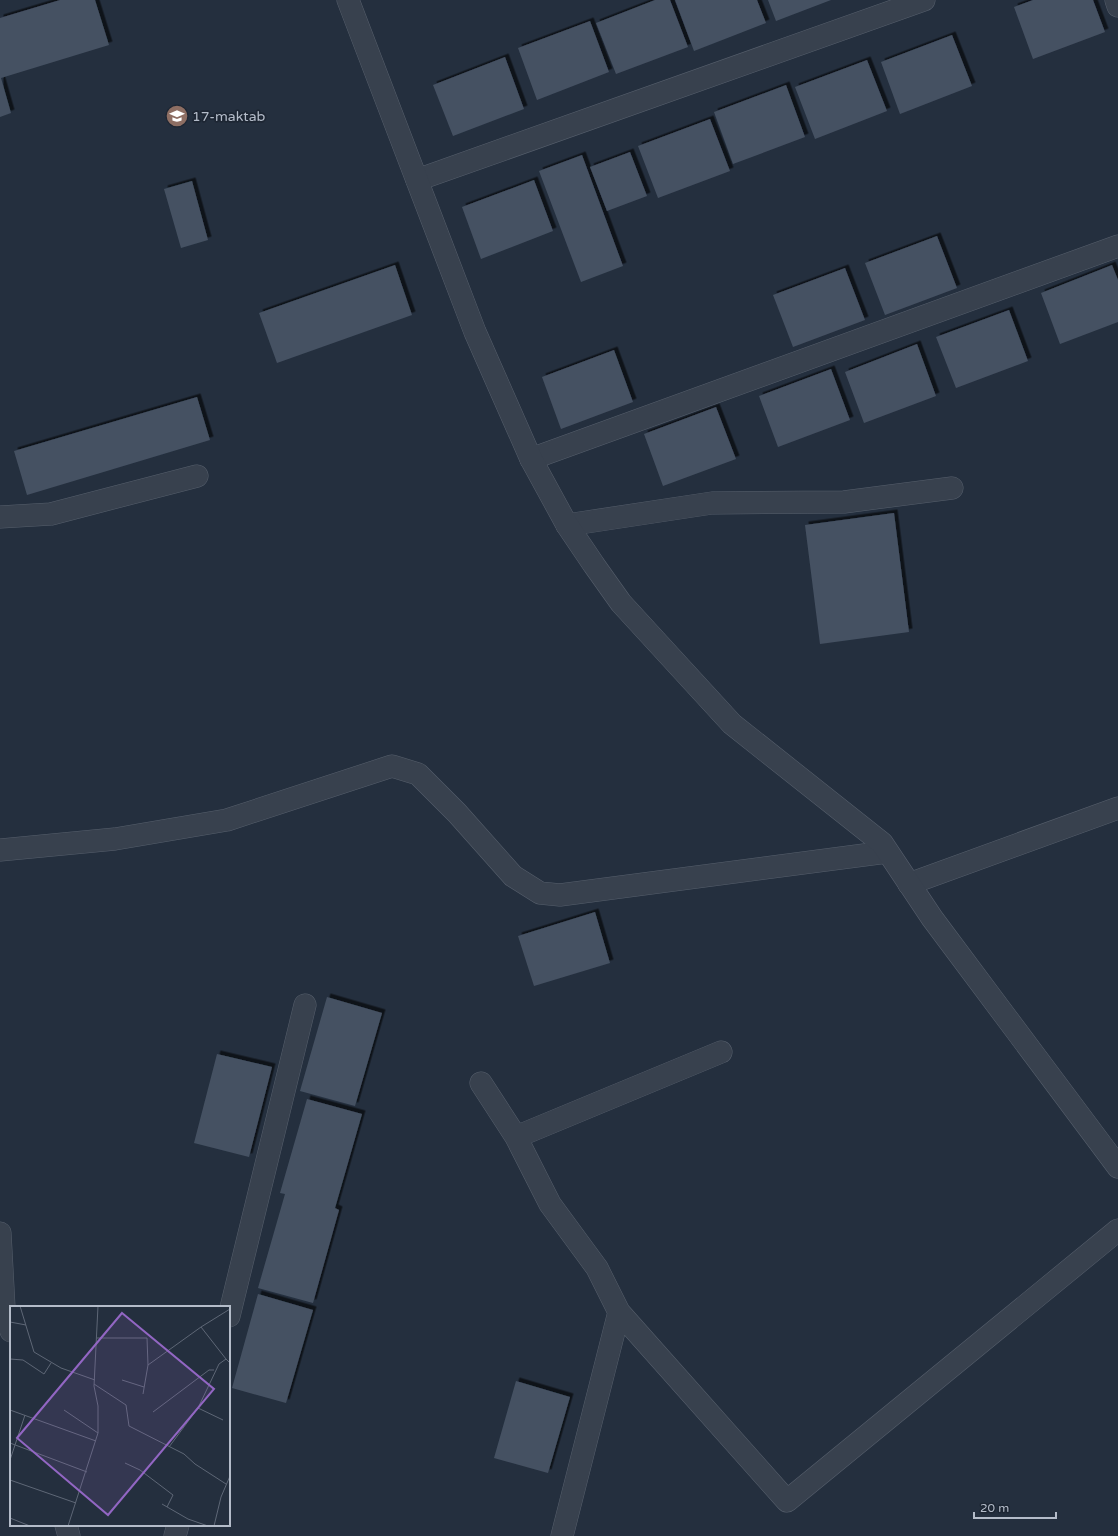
<svg xmlns="http://www.w3.org/2000/svg" width="1118" height="1536" font-family="'Varela Round',sans-serif">
  <style>
    .building { fill: #455162; filter: url(#shadow) }
    .lines { fill: none; stroke-linecap: round; stroke-linejoin: round }
    .minor-casing { stroke: #565f6c; stroke-width: 23 }
    .tertiary-casing { stroke: #565f6c; stroke-width: 23 }
    .minor { stroke: #38414e; stroke-width: 22 }
    .tertiary { stroke: #38414e; stroke-width: 22 }
    .labels { text-anchor: middle; dominant-baseline: central; stroke-width: 3.5; stroke-linejoin: round; paint-order: stroke }
    .poi-label { font-size: 14px; fill: #b4bcc9; stroke: #1d2633; text-anchor: start }
    .inset-road { fill: none; stroke: #5e6776; stroke-width: 1 }
    .view { fill: #9266c3; fill-opacity: 0.15; stroke: #9266c3; stroke-width: 2 }
    .inset-edge { fill: none; stroke: #b4bcc9; stroke-width: 2 }
  </style>
  <defs>
    <filter id="shadow"><feDropShadow dx="3.5" dy="-3.5" stdDeviation="0" flood-color="#0009"/></filter>
  </defs>
  <rect width="100%" height="100%" fill="#242f3e"/>
  <path class="building" d="M60,0H95L109,45L1,78L11,113L0,117V18Z
    M655,0H670L688,47L616,74L596,23Z
    M675,0H757L766,23L694,51Z
    M768,0H831L776,21Z
    M1033,0H1093L1105,32L1033,59L1014,7Z
    M590,21L609,72L537,100L518,48Z
    M952,35L972,86L900,114L881,62Z
    M505,57L524,109L453,136L433,85Z
    M867,60L887,111L815,139L795,87Z
    M786,85L805,137L733,164L714,112Z
    M710,119L730,171L658,198L638,146Z
    M630,152L647,196L607,211L590,167Z
    M582,155L623,266L581,282L539,171Z
    M534,180L553,231L481,259L462,207Z
    M192,181L208,240L181,248L164,189Z
    M937,236L957,288L885,315L865,263Z
    M395,265L412,315L277,363L259,313Z
    M1112,265L1118,280V322L1060,344L1041,293Z
    M845,268L865,320L793,347L773,295Z
    M1009,310L1028,361L956,388L936,337Z
    M917,344L936,396L864,423L845,372Z
    M614,350L633,402L561,429L542,377Z
    M831,369L850,420L778,447L759,396Z
    M197,397L210,440L27,495L14,451Z
    M716,407L736,459L663,486L644,434Z
    M894,513L909,632L820,644L805,525Z
    M595,912L610,963L534,986L518,936Z
    M327,997L382,1013L355,1106L300,1091Z
    M217,1054L272,1067L249,1157L194,1143Z
    M307,1099L362,1114L335,1208L339,1210L313,1303L258,1288L285,1194L280,1193Z
    M258,1294L313,1310L286,1403L232,1388Z
    M516,1381L570,1397L548,1473L494,1458Z"/>
  <g class="lines">
    <g class="minor-casing">
      <path id="minor" d="M1116,0L1118,6
        M417,180L924,0
        M531,459L1118,246
        M0,517L51,514L197,476
        M567,525L712,503L844,502L952,488
        M0,850L115,839L227,820L392,766L418,774L457,813L513,876L540,893L560,895L887,852
        M909,884L1118,808
        M481,1083L516,1137L550,1204L597,1268L619,1312
        M516,1137L721,1052
        M0,1233L4,1307L11,1331
        M229,1316L305,1005
        M66,1525L69,1536
        M175,1536L178,1525
        M562,1536L619,1312L787,1501L1118,1230"/>
    </g>
    <g class="tertiary-casing">
      <path id="tertiary" d="M348,0L475,332L531,459L567,525L594,565L621,603L732,724L882,843L932,918L1118,1167"/>
    </g>
    <use href="#minor" class="minor"/>
    <use href="#tertiary" class="tertiary"/>
  </g>
  <defs>
    <g id="school-disc" transform="scale(1.15)"><circle r="9.5" fill="#8d6e63" stroke="#1d2633"/><path d="M0-5L7-2L0 1L-7-2ZM-4 1L0 2.5L4 1V4Q0 6-4 4Z" fill="#fff"/></g>
  </defs>
  <g fill-rule="evenodd">
    <use href="#school-disc" x="177" y="116"/>
  </g>
  <g class="labels">
    <g class="poi-label">
      <text x="192" y="116">17-maktab</text>
    </g>
  </g>
  <g transform="translate(10 1306)">
    <rect width="220" height="220" fill="#242f3e"/>
    <path class="inset-road" d="M10,0L24,46L51,62L85,74M0,16L16,19M87,32H137L138,59L191,21M0,53L13,54L34,68L41,57M216,53L191,21L220,3M112,74L134,81M84,78L116,99L119,120L174,148L185,158L216,178M133,88L138,59M188,102L213,114M0,104L86,135M54,104L88,127M143,106L199,64H204M0,137L77,166M159,141L188,102L209,58L216,53L220,57M0,154L15,109M115,157L130,164L163,189L157,201M0,174L66,197M152,198L178,213L198,220M0,212L20,220M58,220L88,127V100L84,80L88,0M204,220L211,191L220,170"/>
    <path class="view" d="M112,7L204,83L98,209L7,132Z"/>
    <rect width="220" height="220" class="inset-edge"/>
  </g>
  <path d="M974 1512v6h82v-6" fill="none" stroke="#b4bcc9" stroke-width="2"/>
  <text x="980" y="1512" font-size="12" fill="#b4bcc9" stroke="#1d2633" stroke-width="3" paint-order="stroke">20 m</text>
</svg>
